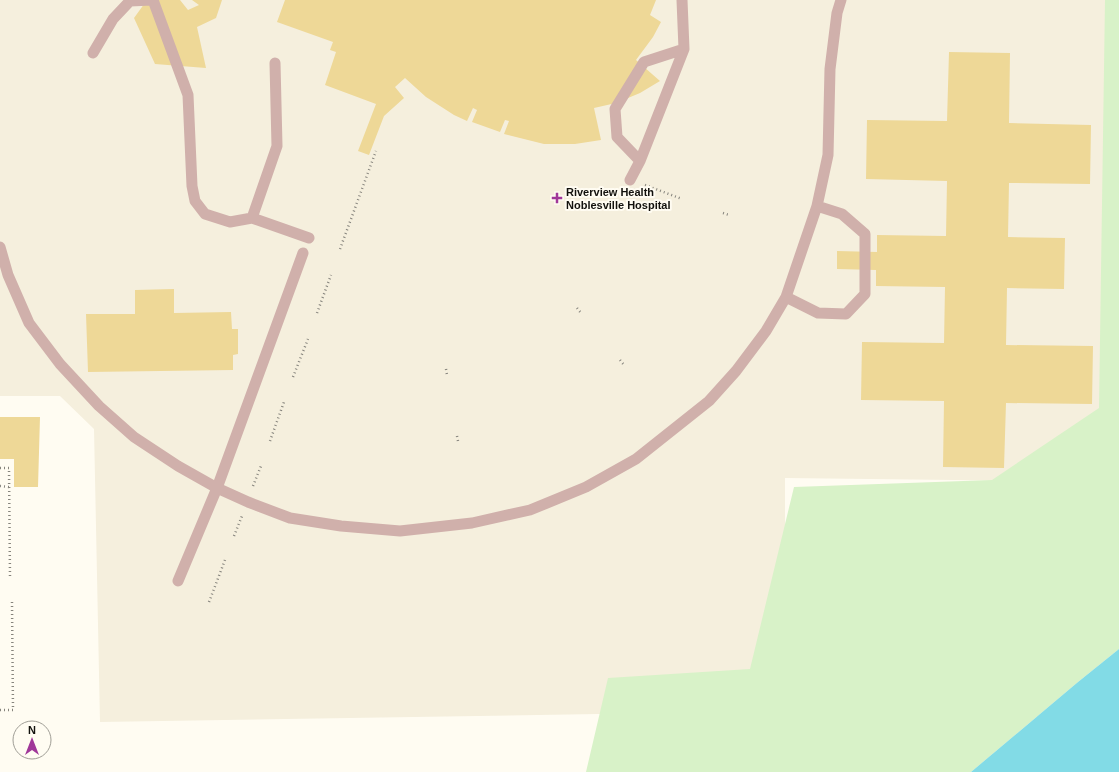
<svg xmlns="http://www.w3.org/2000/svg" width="1119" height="772" font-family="Helvetica,sans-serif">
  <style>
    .built { fill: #f5efdd }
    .green { fill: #d8f2c8 }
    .water { fill: #82dbe6 }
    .building { fill: #eed897 }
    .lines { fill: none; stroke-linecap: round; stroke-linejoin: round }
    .path { stroke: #86847d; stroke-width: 2.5; stroke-dasharray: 1 3; stroke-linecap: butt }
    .lane { stroke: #d0b0ab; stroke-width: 11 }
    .poi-dot { fill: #a03799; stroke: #fffcf2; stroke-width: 1.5 }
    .labels { text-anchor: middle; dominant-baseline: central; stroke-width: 4; stroke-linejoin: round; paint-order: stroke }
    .poi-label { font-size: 11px; font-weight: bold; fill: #12110d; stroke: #fffcf2; text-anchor: start }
  </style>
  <rect width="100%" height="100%" fill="#fffcf2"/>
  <path class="built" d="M0,0H1114L1111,482L785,478V711L100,722L94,429L60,396H0Z"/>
  <path class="green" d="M1105,0H1119V649L1078,682L971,772H586L608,678L750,669L794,487L992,480L1099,408Z"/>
  <path class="water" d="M1119,649V772H971L1078,682Z"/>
  <path class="building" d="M147,0H180L188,10L199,5L192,0H222L216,18L197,27L206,68L155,64L134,18Z
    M285,0H656L650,15L661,22L653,37L636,60L660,81L640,93L616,103L594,108L601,140L575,144H544L504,134L509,121L505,120L500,132L472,122L477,110L473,108L467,121L454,115L426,97L405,78L395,87L404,98L384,116L369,155L358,151L376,104L325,85L336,52L330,50L333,42L277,22Z
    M949,52L1010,53L1009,123L1091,125L1090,184L1009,183L1008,237L1065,238L1064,289L1007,288L1006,345L1093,346L1092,404L1006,403L1004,468L943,467L944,401L861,400L862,342L944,343L945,287L876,286V270L837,269V251L877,252V235L946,236L947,181L866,179L867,120L947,121Z
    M174,289V313L231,312L232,329H238V354L233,355V370L88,372L86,314H135V290Z
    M0,417H40L38,487H14V459H0Z"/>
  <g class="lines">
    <path class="path" d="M645,185L682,199
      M723,213L729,215
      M340,249L376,151
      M577,308L581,313
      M317,313L331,275
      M620,360L624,365
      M446,369L447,375
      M293,377L308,339
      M457,436L458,441
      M270,441L284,402
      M0,468H9L10,578
      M0,486L9,487
      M253,486L261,466
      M234,536L242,516
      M209,602L225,560
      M0,710H13L12,602"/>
    <path class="lane" d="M153,0L188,95L192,186L195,201L205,214L230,222L252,218L309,238
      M93,53L113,19L130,1L152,0
      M640,161L617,137L615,109L644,62L684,49
      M630,180L640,161L684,49L682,0
      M252,218L277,146L275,63
      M0,247L8,275L29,323L60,364L99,406L134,437L178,466L217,488L248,502L290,518L341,526L400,531L472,523L530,510L586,487L636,459L709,401L736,371L766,331L786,297L817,206L828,155L830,69L837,13L841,0
      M786,297L818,313L846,314L865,294V234L842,214L817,206
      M178,581L217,488L303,253"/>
  </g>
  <path class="poi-dot" d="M555 192h4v4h4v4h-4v4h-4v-4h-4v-4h4z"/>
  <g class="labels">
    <g class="poi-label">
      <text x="566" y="192">Riverview Health<tspan x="566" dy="13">Noblesville Hospital</tspan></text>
    </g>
  </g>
  <g transform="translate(32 740)"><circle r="19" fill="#fffcf2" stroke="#a09e96"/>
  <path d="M0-3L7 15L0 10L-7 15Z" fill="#a03799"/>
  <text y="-6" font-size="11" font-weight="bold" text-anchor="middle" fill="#12110d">N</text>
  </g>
</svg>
